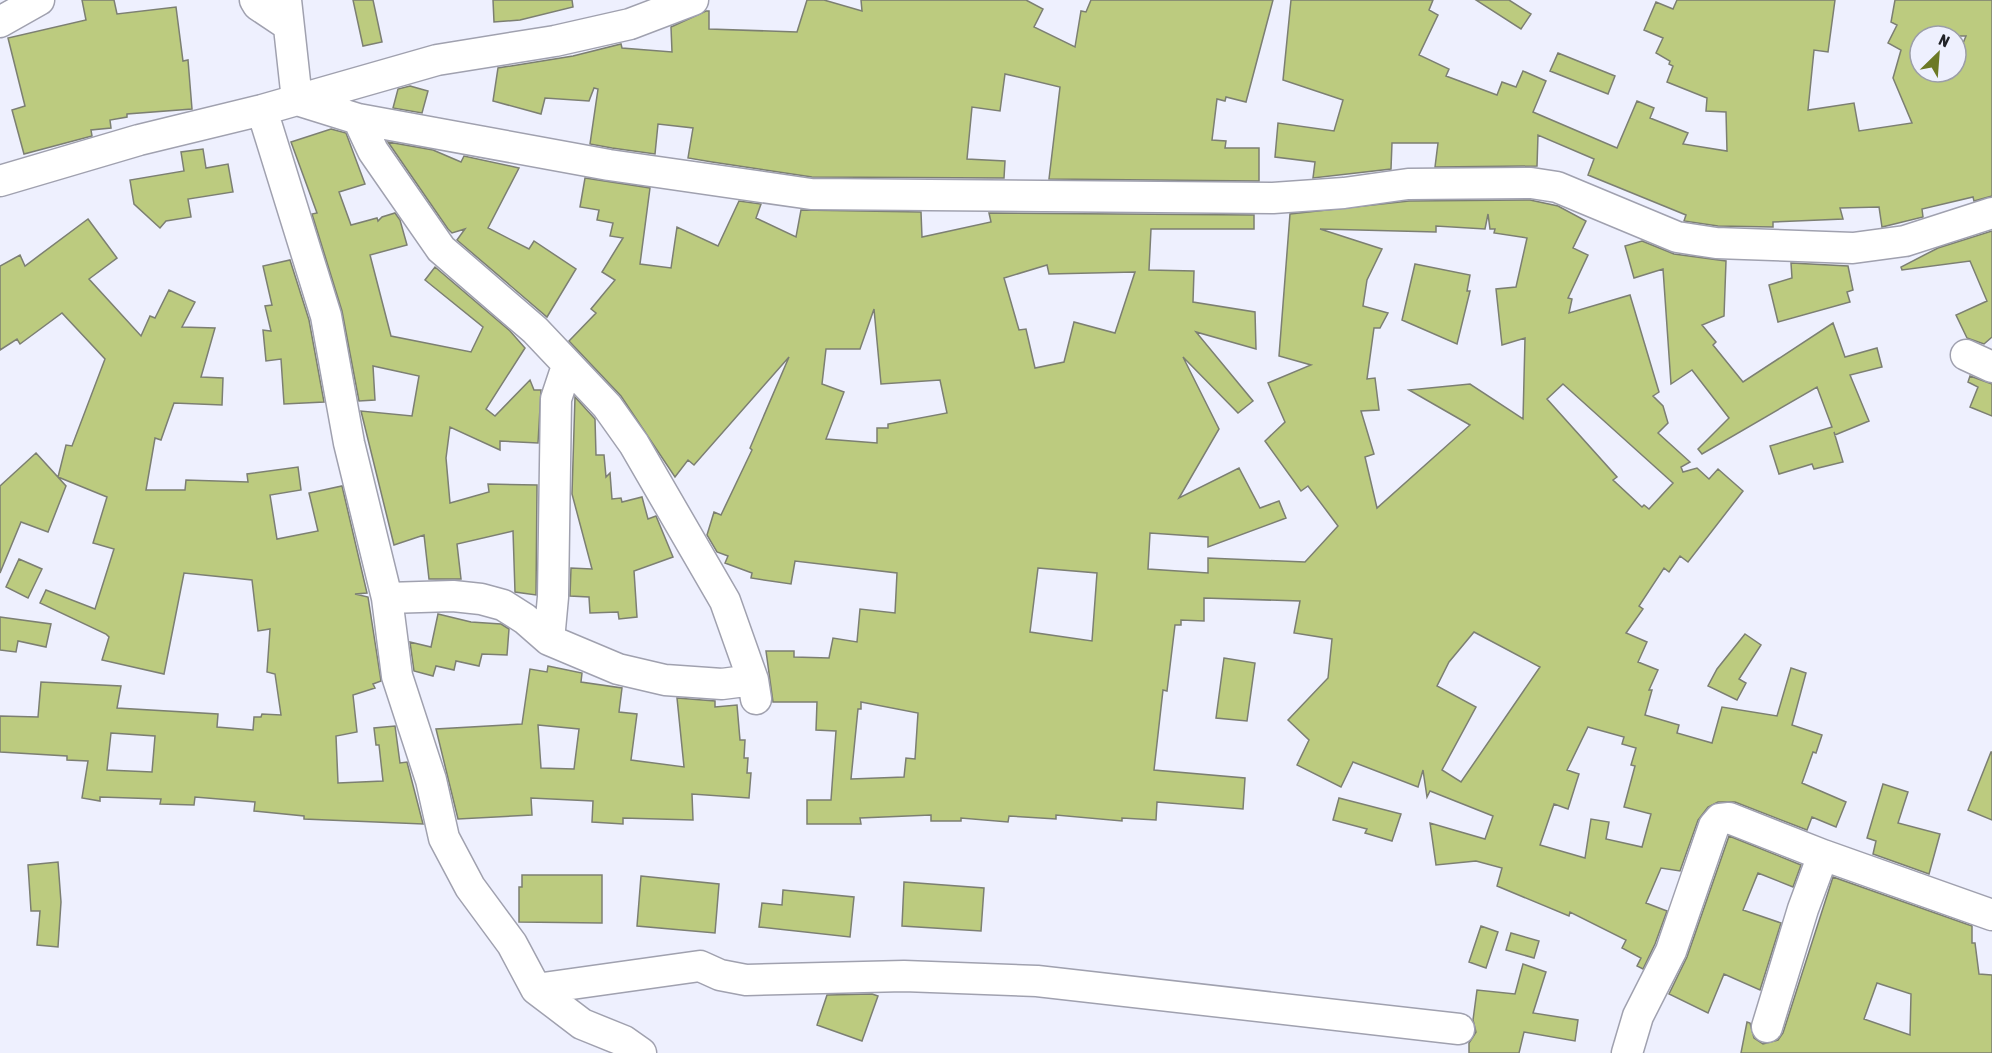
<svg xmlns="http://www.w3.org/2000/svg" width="1992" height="1053" font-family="'Asap Condensed',sans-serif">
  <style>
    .building { fill: #bccb7f; stroke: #7c7f72; stroke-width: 1.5; fill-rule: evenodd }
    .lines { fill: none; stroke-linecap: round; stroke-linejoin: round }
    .minor-casing { stroke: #a0a1af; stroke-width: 33 }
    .minor { stroke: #fff; stroke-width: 30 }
  </style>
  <rect width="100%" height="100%" fill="#eef0fe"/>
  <path class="building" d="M82,0H114L117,14L176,7L183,61L188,60L192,109L127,114V117L110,120L111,128L91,130L92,136L24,154L12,110L25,106L8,38L86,20Z
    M353,0H373L382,42L363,46Z
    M493,0H572L573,7L520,20L494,22Z
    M807,0H824L862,11L861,0H1026L1043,9L1034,27L1075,47L1081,11L1086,12L1091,0H1273L1246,102L1226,97L1225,101L1217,99L1212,140L1226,141L1225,148H1259V181L1049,179L1060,87L1005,74L1000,111L972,107L967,159L1005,161L1004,178L812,177L712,162L688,158L693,128L658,124L655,154L612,148L590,144L598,89L594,88L589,101L545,98L541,114L493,101L498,68L573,56L621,44L622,48L672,52L671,27L706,11H709V29L797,32Z
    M1291,0H1433L1429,10L1438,15L1419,55L1449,69L1446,76L1497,95L1502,82L1516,87L1523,71L1546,81L1533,112L1617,148L1637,101L1654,108L1650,118L1688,133L1683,144L1727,151L1726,112L1706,111L1707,98L1667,82L1673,66L1669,64L1670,61L1656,53L1663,38L1644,30L1656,2L1673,9L1677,0H1835L1828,52L1814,50L1808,110L1854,103L1859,131L1912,123L1893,78L1901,50L1888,43L1897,25L1891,22L1895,0H1992V196L1974,201L1973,197L1922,209L1923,217L1882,227L1879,207L1840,208L1843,219L1773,222V227L1718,226L1684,221L1686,215L1588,175L1594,159L1538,135L1537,166L1435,167L1438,143H1392L1391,169L1313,178L1315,162L1275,157L1278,123L1334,131L1343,100L1283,80ZM1920,36H1966L1956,60V72H1920Z
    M1476,0H1509L1531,14L1521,29Z
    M1558,53L1615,76L1608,94L1550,71Z
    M410,86L428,91L422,113L393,108L398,89Z
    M331,129L346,133L365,184L339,192L351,225L377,218L378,221L382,217L395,213L400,220L407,245L370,255L391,336L471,352L483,327L425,280L435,267L510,331L525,348L486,409L495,416L530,380L534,390H541L538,443L500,441V450L450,427L446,458L450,503L489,492L488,484L537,485L536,595L515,592L513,531L457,544L461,579H429L424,535L394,545L361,411L412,416L419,376L373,366L375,400L359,401L342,311L312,214L317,213L291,142Z
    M388,142L433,150L461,162L464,156L519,168L488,228L529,249L534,241L576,269L547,317L457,240L465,229L452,233L448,229Z
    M203,149L206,168L228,164L233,192L188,199L191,217L166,221L160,228L134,204L130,180L184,171L181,152Z
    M585,178L650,188L640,264L671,268L677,227L718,246L739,201L761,204L756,218L796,237L801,210L921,212L922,237L991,222L989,213L1254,215V229H1151L1149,270L1194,271L1193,302L1255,312L1256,349L1196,332L1253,401L1238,413L1183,357L1219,429L1179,498L1239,468L1260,508L1279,501L1286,518L1208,547V537L1150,533L1148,569L1208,573V558L1305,562L1338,526L1308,486L1301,491L1265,441L1285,422L1268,383L1311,365L1279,356L1290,214L1409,201L1530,200L1558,206L1586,221L1573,248L1588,255L1568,298L1572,299L1569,313L1630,295L1659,392L1653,396L1663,406L1668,423L1658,433L1690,462L1681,467L1683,472L1697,468L1709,479L1718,469L1743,491L1688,562L1680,556L1669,572L1664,568L1639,606L1643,609L1626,633L1647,642L1638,662L1658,670L1649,690H1652L1645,715L1679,725L1677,733L1712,743L1722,707L1777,716L1791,668L1806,673L1792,725L1822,735L1816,753L1813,752L1802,783L1846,802L1836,827L1812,817L1807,830L1735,802H1718L1708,807L1698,820L1680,871L1661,868L1646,903L1667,911L1655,944L1643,969L1637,966L1641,958L1622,948L1626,940L1570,912L1569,916L1497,886L1502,868L1476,861L1436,865L1430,823L1485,839L1493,816L1430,791L1427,797L1423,770L1418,787L1353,762L1341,787L1297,765L1309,740L1288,720L1328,678L1332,639L1294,633L1300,601L1204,598V621L1181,620V625H1175L1167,691L1163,690L1154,770L1245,778L1243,809L1157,802L1156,820L1122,818V821L1056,815V819L1009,816L1008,822L961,818V821H931V815L860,818L861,824H807V800H831L836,731L816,730L817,702H773L766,651H794V657L829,658L833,638L857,642L860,609L895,613L897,573L795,561L791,584L751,578L752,573L725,563L728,556L717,552L707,535L714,512L721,515L752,450L750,448L789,357L694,465L688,460L675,477L621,396L569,341L596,313L591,309L615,280L602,272L623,238L610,236L613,223L597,220L599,210L580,207ZM1488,214L1490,229H1495L1494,233L1527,238L1516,287L1496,289L1502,345L1525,338L1523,419L1470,384L1409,390L1470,425L1377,508L1365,457L1374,454L1361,411L1379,410L1375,378L1367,379L1374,328H1380L1388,313L1363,306L1367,280L1382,249L1320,229L1436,232V226L1485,229ZM1047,265L1049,274L1135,272L1115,333L1074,322L1064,362L1035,368L1026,329L1019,330L1004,278ZM874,309L881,384L940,380L947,413L888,424V428H877V443L826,439L844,392L822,384L826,349H860ZM1563,384L1673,483L1649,509L1644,505L1642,507L1613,480L1617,477L1547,399ZM1038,568L1097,573L1092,641L1030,632ZM1474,632L1540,667L1461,782L1442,770L1476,707L1437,686L1449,662ZM861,702L918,713L915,759L906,758L904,777L851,779L858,709H861ZM1588,727L1624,737L1622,744L1636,748L1631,765L1635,766L1624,807L1651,814L1642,847L1606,839L1609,822L1591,819L1585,858L1540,845L1554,804L1568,809L1579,774L1567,770Z
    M88,219L117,258L89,279L141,336L150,316L155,318L169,290L195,302L182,327L215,328L201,377L223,378L222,405L174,403L161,440L155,438L146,490H185L186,480L248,482L247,474L298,467L301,490L270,495L277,539L318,531L309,493L342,486L367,593L355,594L368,597L381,681L373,684L375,688L353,695L357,732L336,736L338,783L383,781L379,745H376L374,728L395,726L400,763L407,762L423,824L304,819V816L254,811L255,802L195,797L194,805L160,804L161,799L100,797V801L82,798L88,761L67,760V756L0,752V716L38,717L41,682L121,686L117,708L218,714L217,727L253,730L254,717H261L262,714L281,715L275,674L267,672L270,629L258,631L252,580L184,573L164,674L102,660L109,637L106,634L40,603L46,590L95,609L114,549L93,543L107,497L58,477L66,445L72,446L105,359L62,313L20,344L17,339L0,350V266L20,255L25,266ZM111,733L155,736L152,772L107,770Z
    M1992,231V337L1984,344L1967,338L1956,315L1987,301L1970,261L1902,270L1901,267L1938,248Z
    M1642,241L1674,254L1726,261L1724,316L1702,325L1716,342L1713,345L1743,382L1833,323L1845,357L1877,348L1882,367L1850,375L1869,421L1835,435L1834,432L1843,462L1814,469L1812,464L1779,474L1770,446L1832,427L1817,387L1702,454L1698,449L1729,418L1692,370L1671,384L1663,269L1634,278L1625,246Z
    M290,260L309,320L324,402L284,404L281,359L266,361L263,330L271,331L265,306L272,305L263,266Z
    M1791,263L1848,266L1853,290L1847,292L1850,302L1778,322L1769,285L1792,278Z
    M1415,264L1470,275L1467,291H1470L1457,344L1402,320Z
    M1970,376L1992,384V416L1970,407L1978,387L1968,382Z
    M575,397L595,419L596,455H604L606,477L610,473L612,499L621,498L622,502L642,497L648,519L656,516L673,557L634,571L637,617L619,619L618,612L590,613L589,597L570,596L571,568L592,569L572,494Z
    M36,453L66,486L48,532L21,522L0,573V486Z
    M19,559L42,569L28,598L6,587Z
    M438,614L471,622L501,624L509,629L507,655L482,654L479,666L456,661L454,670L436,666L433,676L414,671L410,642L431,647Z
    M0,617L51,624L46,647L18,641L16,652L0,650Z
    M1745,634L1761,645L1739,679L1746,683L1737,700L1708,686L1717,669Z
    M1224,658L1255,663L1247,721L1216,718Z
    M548,666L582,673L581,682L622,688L619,712L637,714L631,760L684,767L677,698L715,701V707L737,705L740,740H745L744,758H748L747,773H751L749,798L692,794L693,820L623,818V824L592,822L593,801L531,798L532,815L458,819L436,729L522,724L530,669L547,672ZM538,725L579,729L574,769L541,768Z
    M1991,752H1992V820L1968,810Z
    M1883,784L1908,792L1898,823L1940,834L1929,874L1873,854L1876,841L1867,838Z
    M1339,798L1401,814L1392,841L1365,833L1367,829L1333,820Z
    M1729,836L1801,865L1793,887L1758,873L1743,910L1781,923L1760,990L1724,974L1708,1013L1669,994L1687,957Z
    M58,862L61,902L58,947L37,945L40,911H31L28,865Z
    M522,875H602V923L519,922V887H522Z
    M641,876L719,884L715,933L637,926Z
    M1833,877L1972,926V943H1975L1979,974L1992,975V1053H1741L1747,1022L1750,1023L1754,1038L1763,1044L1778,1040L1783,1033ZM1877,983L1911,994L1910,1035L1864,1019Z
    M904,882L984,888L981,931L902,926Z
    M783,890L854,897L850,937L759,927L762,903L782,905Z
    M1481,926L1498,932L1486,968L1469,962Z
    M1511,933L1539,941L1534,958L1506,950Z
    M1523,964L1546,972L1533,1013L1578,1020L1575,1041L1524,1032L1519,1053H1469V1043L1476,1032L1473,1020L1477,990L1515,994Z
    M872,994L878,996L862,1041L817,1025L827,995Z"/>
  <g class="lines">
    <g class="minor-casing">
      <path id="minor" d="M255,0L258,5L288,25
        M286,0L297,100
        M0,22L39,0
        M297,100L358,119L609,165L811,194L1273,198L1344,193L1408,184L1531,183L1557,187L1677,237L1716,243L1853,248L1905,241L1992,213
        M262,110L326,316L349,443L387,598L397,676L431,780L444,838L470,887L512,944L536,989L582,1024L624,1041L641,1053
        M358,119L373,151L441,249L535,330L607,406L634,444L725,601L753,680L756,699
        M0,181L139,140L262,110L437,60L555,41L630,24L693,0
        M1966,355L1992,367
        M387,598L453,596L481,599L503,605L525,619L549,640L618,669L665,680L722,684L753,680
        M549,640L553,597L556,399L567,366
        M536,989L700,966L720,975L746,980L904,976L1037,981L1459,1029
        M1767,1027L1803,909L1823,855L1992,915
        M1627,1053L1638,1016L1671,951L1714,826L1720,819L1729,818L1823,855"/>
    </g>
    <use href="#minor" class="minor"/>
  </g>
  <g transform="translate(1938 54) rotate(25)"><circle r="28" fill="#eef0fe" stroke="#9c9ea8" stroke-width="1.5"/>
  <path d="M0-4.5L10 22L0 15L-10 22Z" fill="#6c7926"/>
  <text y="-9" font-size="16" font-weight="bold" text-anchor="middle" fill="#212227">N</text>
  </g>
</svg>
